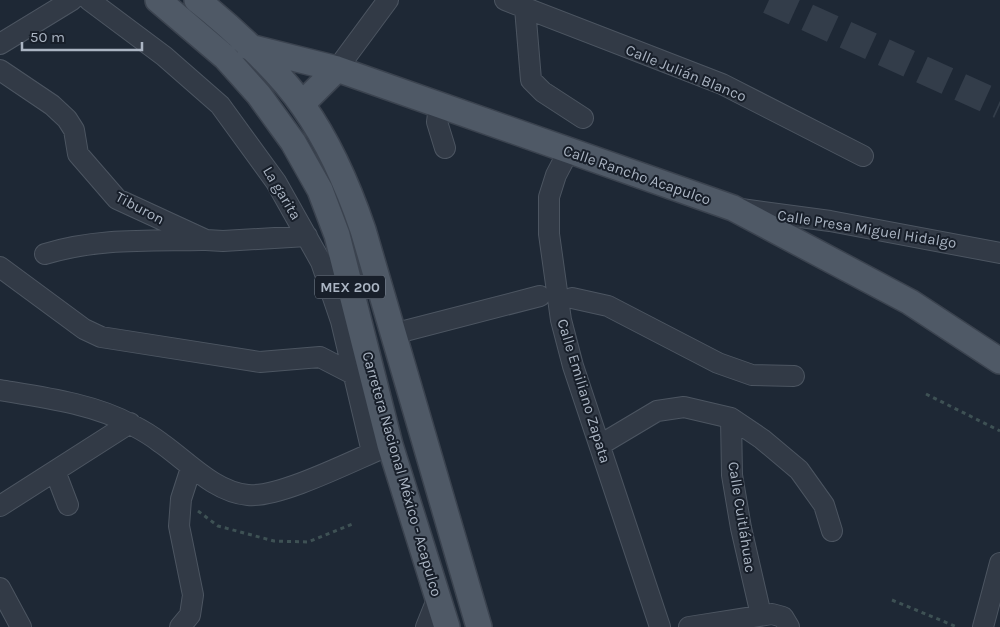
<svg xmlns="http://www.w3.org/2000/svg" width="1000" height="627" font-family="Karla,sans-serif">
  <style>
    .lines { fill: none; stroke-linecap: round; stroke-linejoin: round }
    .highway-tunnel { stroke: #333d4a; stroke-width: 28; stroke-dasharray: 28 14; stroke-linecap: butt }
    .minor-casing { stroke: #4c5561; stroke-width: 22 }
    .major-casing { stroke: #3b434f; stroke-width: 28 }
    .path { stroke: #3e5154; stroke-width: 3; stroke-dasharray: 4 4; stroke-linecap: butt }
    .minor { stroke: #323a46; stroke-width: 20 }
    .major { stroke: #4f5966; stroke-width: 25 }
    .labels { text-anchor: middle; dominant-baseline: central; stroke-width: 4; stroke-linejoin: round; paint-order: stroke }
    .shield { fill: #181f2a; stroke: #7f8895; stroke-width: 1 }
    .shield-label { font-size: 14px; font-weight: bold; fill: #abb5c3 }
    .street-label { font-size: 15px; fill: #abb5c3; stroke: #181f2a }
  </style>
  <rect width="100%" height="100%" fill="#1e2835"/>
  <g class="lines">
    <path class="highway-tunnel" d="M769,0L1000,105"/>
    <g class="minor-casing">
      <path id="minor" d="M89,0L164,56L220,105L276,182L321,262L341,321L372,452
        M505,0L722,84L863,156
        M525,8L531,80L543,92L583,118
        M0,44L72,0
        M337,69L388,0
        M0,70L52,105L67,119L74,130L78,154L117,199L206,240L223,241L307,236
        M439,106L437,122L445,148
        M568,152L556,175L549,197V234L561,320L573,366L660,627
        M741,209L830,221L1000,253
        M45,254C98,238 147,241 202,240
        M0,267L84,329L101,337L260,362L320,357L353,374
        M572,298L608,306L718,363L752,375L794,376
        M393,334L540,296
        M0,390C42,397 95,404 132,425C142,430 152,436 161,443C187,461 214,492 248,495C279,498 352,461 383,448
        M731,418L732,475L741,528L761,615
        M600,445L657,411L684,407L731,418L762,439L799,470L824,505L832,531
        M55,471L68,505
        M0,506L130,423
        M0,588L21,627
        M180,627L190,615L193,595L179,526L181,499L191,468
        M426,627L438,597
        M689,627L772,614L783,617L789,627
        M983,627L1000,563"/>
    </g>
    <g class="major-casing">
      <path id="major" d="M158,0L225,57L259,95L293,142L320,190L337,235L390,445L447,627
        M197,0C230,26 279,71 303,106C330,144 348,186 363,230L479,627
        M249,47L337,69L733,208L910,302L1000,361
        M302,104L337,69"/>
    </g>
    <path class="path" d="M926,394L1000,431
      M198,511L218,526L274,541L308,542L355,523
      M892,600L957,627"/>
    <use href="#minor" class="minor"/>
    <use href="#major" class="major"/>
  </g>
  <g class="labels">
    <rect class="shield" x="315" y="275.5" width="70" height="23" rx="4"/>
    <g class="shield-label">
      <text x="350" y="287">MEX 200</text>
    </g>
    <g class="street-label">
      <text transform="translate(686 73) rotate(22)">Calle Julián Blanco</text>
      <text transform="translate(637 175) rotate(19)">Calle Rancho Acapulco</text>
      <text transform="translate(282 193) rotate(59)">La garita</text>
      <text transform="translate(140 208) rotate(28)">Tiburon</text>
      <text transform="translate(867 229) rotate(9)">Calle Presa Miguel Hidalgo</text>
      <text transform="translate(584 391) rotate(73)">Calle Emiliano Zapata</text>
      <text transform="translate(402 474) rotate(74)">Carretera Nacional México - Acapulco</text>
      <text transform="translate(742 517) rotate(81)">Calle Cuitláhuac</text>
    </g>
  </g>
  <path d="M22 42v8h120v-8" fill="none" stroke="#abb5c3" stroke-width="2.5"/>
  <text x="30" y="42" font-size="15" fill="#abb5c3" stroke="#181f2a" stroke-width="4" paint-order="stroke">50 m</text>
</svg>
